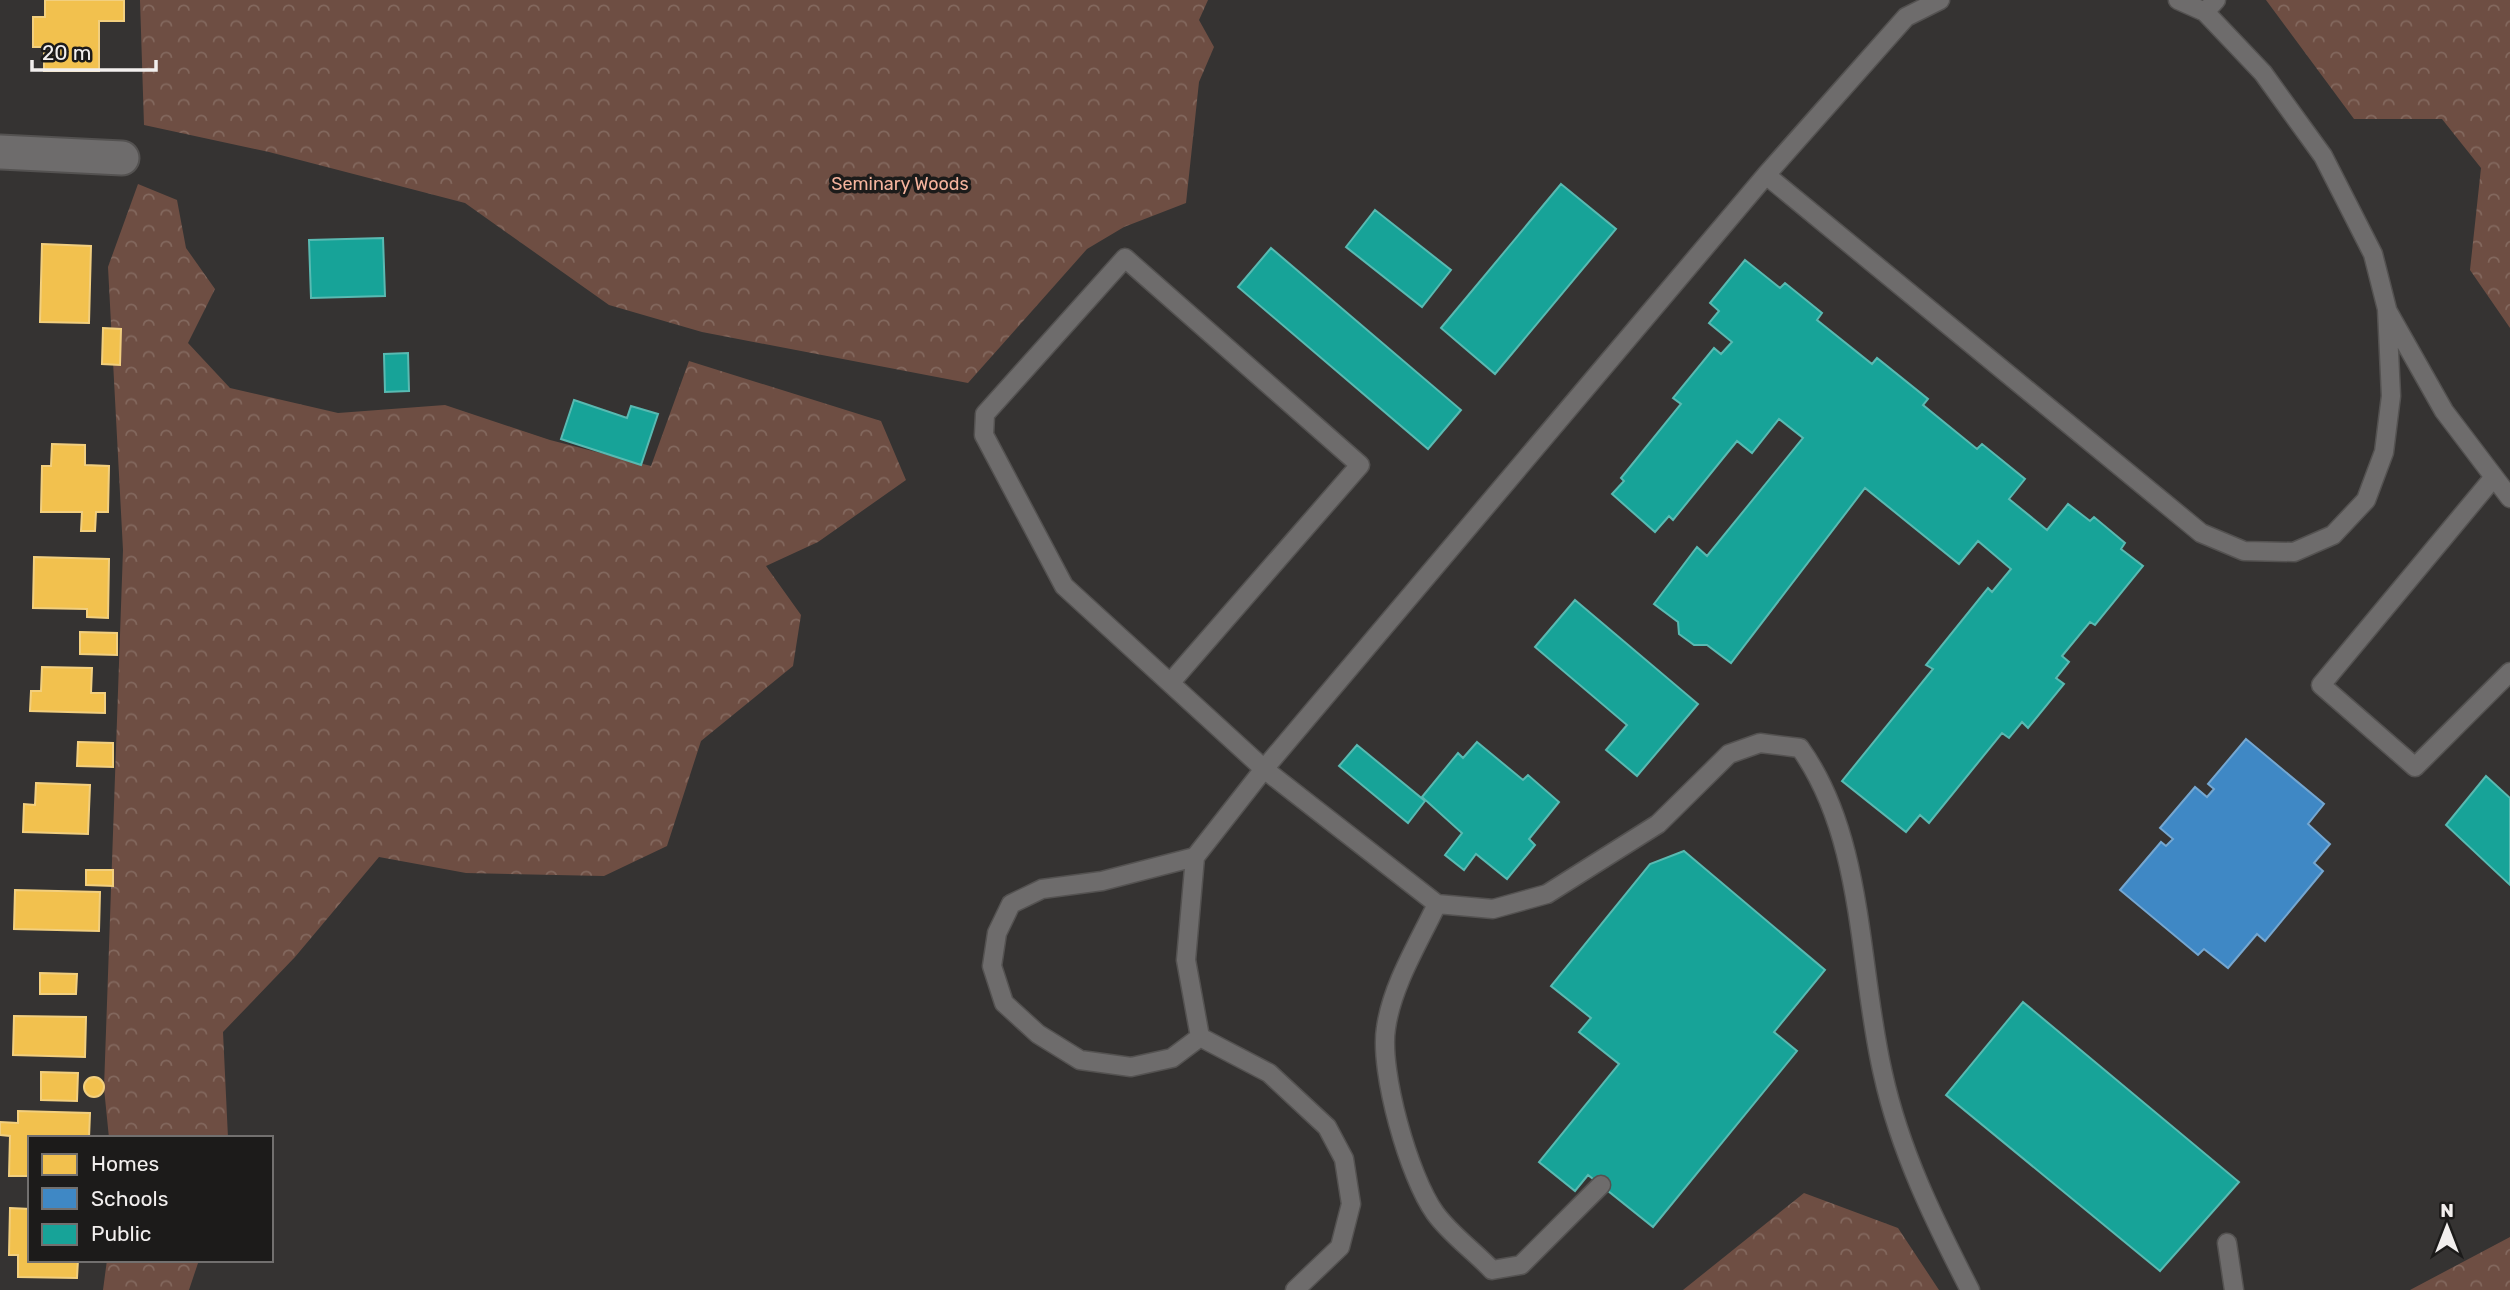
<svg xmlns="http://www.w3.org/2000/svg" width="2510" height="1290" font-family="Rubik,sans-serif">
  <style>
    .forest { fill: url(#forest-crowns) }
    .homes { fill: #f2c14e; stroke: #f2cf7e; stroke-width: 2 }
    .schools { fill: #3f88c5; stroke: #75a7d1; stroke-width: 2 }
    .public { fill: #17a398; stroke: #59bab2; stroke-width: 2 }
    .lines { fill: none; stroke-linecap: round; stroke-linejoin: round }
    .service-casing { stroke: #545251; stroke-width: 21 }
    .minor-casing { stroke: #545251; stroke-width: 37 }
    .service { stroke: #6e6c6c; stroke-width: 18 }
    .minor { stroke: #6e6c6c; stroke-width: 33 }
    .labels { text-anchor: middle; dominant-baseline: central; stroke-width: 7; stroke-linejoin: round; paint-order: stroke }
    .park-label { font-size: 18px; fill: #f6b49e; stroke: #1c1b1a }
  </style>
  <defs>
    <pattern id="forest-crowns" width="20" height="18" patternUnits="userSpaceOnUse" patternTransform="scale(1.75)"><rect width="20" height="18" fill="#6e4e43"/><path d="M2 6a3 3 0 1 1 6 0M12 15a3 3 0 1 1 6 0" fill="none" stroke="#83685e"/></pattern>
  </defs>
  <rect width="100%" height="100%" fill="#353332"/>
  <path class="forest" d="M140,0H1208L1199,20L1214,47L1199,82L1186,203L1124,227L1087,249L968,383L702,332L609,305L465,203L269,152L144,125Z
    M2266,0H2510V328L2470,270L2481,168L2442,119H2354Z
    M138,184L177,200L186,248L215,289L188,343L230,388L338,413L445,405L550,440L651,466L689,361L881,421L906,480L818,542L766,566L801,615L793,666L701,741L667,846L604,876L466,873L379,857L295,957L223,1032L228,1138H109L104,1088L123,550L108,267Z
    M1804,1193L1898,1228L1939,1290H1683Z
    M2510,1237V1290H2410Z
    M107,1260H199L189,1290H103Z"/>
  <path class="homes" d="M45,0H124V21H99V71H44V47H33V17H45Z
    M42,244L91,246L89,323L40,322Z
    M103,328L121,329L120,365L102,364Z
    M52,444L85,445V465L109,466L108,512H96L95,531H81L82,512H41L42,466H51Z
    M34,557L109,559L108,618L87,617V609L33,608Z
    M80,632L117,633V655L80,654Z
    M42,667L92,668L91,693H105V713L30,711L31,691H41Z
    M78,742L113,743V767L77,766Z
    M36,783L90,785L88,834L23,832L24,804L35,805Z
    M86,870H113V886L86,885Z
    M15,890L100,892L99,931L14,929Z
    M40,973L77,974L76,994H40Z
    M14,1016L86,1017L85,1057L13,1055Z
    M41,1072L78,1073L77,1101L41,1100Z
    M84 1087a10 10 0 1 1 20 0a10 10 0 1 1-20 0Z
    M18,1111L90,1113L89,1138H30V1176H9L10,1136L0,1135V1122L18,1123Z
    M10,1208L30,1209V1260H78L77,1278L18,1277V1255H9Z"/>
  <path class="schools" d="M2246,739L2324,804L2308,824L2330,844L2314,863L2323,871L2265,941L2257,934L2228,968L2204,949L2198,955L2120,890L2161,842L2166,846L2173,839L2160,828L2195,787L2207,797L2214,789L2208,784Z"/>
  <path class="public" d="M1561,184L1616,229L1495,374L1441,328Z
    M1375,210L1451,270L1422,307L1346,247Z
    M383,238L385,296L311,298L309,240Z
    M1271,248L1461,410L1428,449L1238,287Z
    M1745,260L1780,288L1785,283L1822,313L1817,320L1872,364L1877,358L1928,399L1923,405L1977,449L1982,444L2025,479L2009,499L2047,530L2068,504L2090,521L2094,517L2125,543L2121,549L2143,566L2095,625L2090,622L2062,656L2069,662L2056,678L2064,684L2028,728L2022,722L2009,738L2002,733L1929,823L1920,815L1906,832L1842,781L1933,669L1926,665L1988,588L1992,592L2011,569L1978,541L1959,564L1865,488L1731,663L1707,645H1694L1679,634L1678,622L1654,604L1697,547L1707,556L1803,438L1779,419L1752,453L1737,441L1673,520L1669,516L1655,532L1612,494L1624,481L1621,478L1681,404L1673,398L1714,348L1721,354L1732,342L1709,323L1719,311L1710,303Z
    M408,353L409,391L385,392L384,354Z
    M574,400L627,418L631,406L658,414L641,465L561,439Z
    M1575,600L1698,704L1637,776L1606,750L1627,725L1535,647Z
    M1477,742L1523,780L1528,775L1559,802L1529,839L1535,845L1507,879L1476,854L1464,870L1445,855L1462,833L1422,797L1458,753L1463,758Z
    M1357,745L1425,801L1408,823L1339,766Z
    M2486,776L2510,798V885L2446,825Z
    M1684,851L1825,970L1774,1032L1797,1051L1653,1227L1588,1175L1575,1191L1539,1162L1619,1064L1579,1032L1591,1018L1551,986L1650,864Z
    M2023,1002L2239,1182L2160,1271L1946,1095Z"/>
  <g class="lines">
    <g class="service-casing">
      <path id="service" d="M2178,0L2205,12L2216,0
        M1766,175L2201,533L2244,551L2294,552L2333,535L2366,500L2384,452L2391,396L2387,309L2373,254L2323,156L2263,73L2205,12
        M2388,312L2444,411L2510,498
        M2494,477L2321,685L2415,767L2510,672
        M1171,682L1360,465L1125,258L985,414L984,435L1064,586L1264,769L1437,904C1419,942 1392,985 1386,1028C1379,1071 1409,1177 1435,1213C1450,1234 1474,1251 1492,1270L1521,1265L1601,1185
        M1195,857L1186,960L1200,1037L1269,1073L1327,1127L1344,1159L1351,1204L1340,1247L1295,1290
        M1437,904L1493,909L1547,894L1658,824L1729,754L1760,743L1800,748C1865,839 1858,967 1883,1074C1900,1151 1934,1220 1970,1290
        M1200,1037L1172,1058L1131,1067L1080,1060L1038,1034L1004,1003L992,966L997,933L1011,904L1042,889L1102,881L1195,857L1264,769L1766,175L1906,17L1940,0
        M2227,1243L2234,1290"/>
    </g>
    <g class="minor-casing">
      <path id="minor" d="M0,152L122,158"/>
    </g>
    <use href="#service" class="service"/>
    <use href="#minor" class="minor"/>
  </g>
  <g class="labels">
    <g class="park-label">
      <text x="900" y="184">Seminary Woods</text>
    </g>
  </g>
  <rect x="28" y="1136" width="245" height="126" fill="#1c1b1a" stroke="#72706f" stroke-width="2"/>
  <rect x="42" y="1154" width="35" height="21" fill="#f2c14e" stroke="#72706f" stroke-width="2"/>
  <text x="91" y="1171" font-size="21" fill="#f2efee">Homes</text>
  <rect x="42" y="1188" width="35" height="21" fill="#3f88c5" stroke="#72706f" stroke-width="2"/>
  <text x="91" y="1206" font-size="21" fill="#f2efee">Schools</text>
  <rect x="42" y="1224" width="35" height="21" fill="#17a398" stroke="#72706f" stroke-width="2"/>
  <text x="91" y="1241" font-size="21" fill="#f2efee">Public</text>
  <g transform="translate(2447 1227)" stroke="#1c1b1a" stroke-width="5" paint-order="stroke">
  <path d="M0-5L12 26L0 18L-12 26Z" fill="#f2efee"/>
  <text y="-10" font-size="19" font-weight="bold" text-anchor="middle" fill="#f2efee">N</text>
  </g>
  <path d="M32 60v10h124v-10" fill="none" stroke="#f2efee" stroke-width="3.5"/>
  <text x="42" y="60" font-size="21" fill="#f2efee" stroke="#1c1b1a" stroke-width="5" paint-order="stroke">20 m</text>
</svg>
